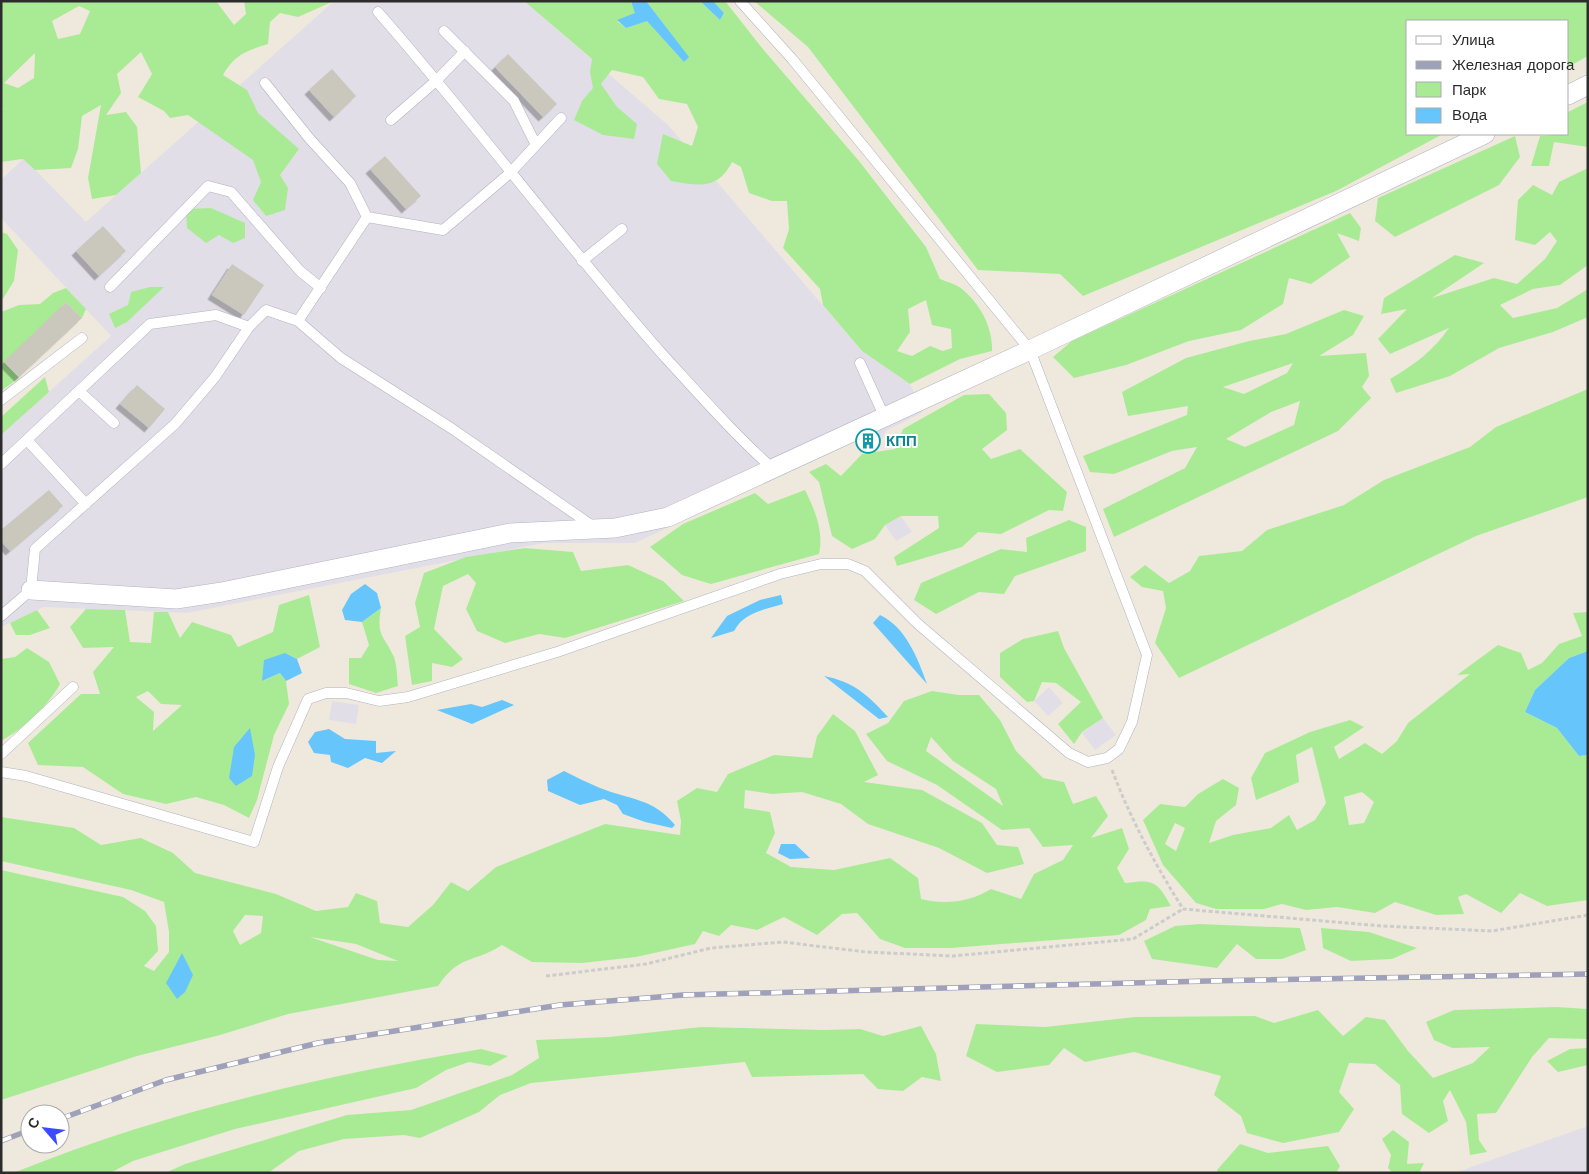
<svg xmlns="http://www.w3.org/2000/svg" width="1589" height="1174" font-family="'Work Sans',sans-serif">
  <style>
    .industrial { fill: #e2dee7 }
    .green { fill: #a9eb95; fill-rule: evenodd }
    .water { fill: #66c5fb }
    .building { fill: #cac7bc; filter: url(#shadow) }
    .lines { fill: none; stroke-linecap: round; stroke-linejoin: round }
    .lane-casing { stroke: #b1b2c1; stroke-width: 11 }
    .street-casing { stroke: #b1b2c1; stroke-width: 20 }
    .path { stroke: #ccc; stroke-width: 3; stroke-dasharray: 4 2.5; stroke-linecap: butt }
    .lane { stroke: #fff; stroke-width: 10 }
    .street { stroke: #fff; stroke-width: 19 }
    .rail-casing { stroke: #9fa0b9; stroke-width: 5.5 }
    .rail { stroke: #fff; stroke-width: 4; stroke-dasharray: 11; stroke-linecap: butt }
    .labels { text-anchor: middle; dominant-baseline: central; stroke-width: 4; stroke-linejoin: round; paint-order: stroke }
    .culture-label { font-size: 15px; font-weight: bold; fill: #0d838f; stroke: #fff; text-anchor: start }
  </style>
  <defs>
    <filter id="shadow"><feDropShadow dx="-4.5" dy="4.5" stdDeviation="0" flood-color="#0004"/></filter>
  </defs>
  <rect width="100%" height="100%" fill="#efe9dd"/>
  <path class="industrial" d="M334,1H524L668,125L862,351L910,384L923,412L886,431L879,443L862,450L857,439L635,543H544L187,613L44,607L1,627V435L111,336L1,218V180L24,158L86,222Z
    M901,516L912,532L896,541L885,525Z
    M1049,687L1063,703L1048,716L1034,701Z
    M332,701L359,705L356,724L329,720Z
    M1103,718L1116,735L1095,750L1082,733Z
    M1588,1126V1173H1456L1471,1167Z"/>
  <path class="green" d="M1,1H216L234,25L246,14L244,1H334L298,17L280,13L270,22L268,44C246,51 235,54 223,75L247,90L258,113L299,149L280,175L288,188L285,210L266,216L253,200L261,182L253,160L188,115L170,118L164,111L138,97L152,74L141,52L117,74L121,93L106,115L126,112L137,127L141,173L116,195L92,199L88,178L101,105L82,116L78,149L71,168L35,170L23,159L1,162V113L3,108H1ZM79,6L90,11L80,34L58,39L52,21ZM35,53L34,78L18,88L4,83Z
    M524,1H631L636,13L617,21L626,28L647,20L684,62L688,57L646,1H700L720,20L724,13L713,1H725L762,48L859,161L926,247L940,279C947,282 956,284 962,289C980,304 993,327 992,351L960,359L910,384L862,351L823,305L820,289L783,248L789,229L787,201H772L749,193L741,167L732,162C718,190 698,186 671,181L657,164L663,134L692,146L698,127L687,104L659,99L643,77L612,70L601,84L617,107L637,124L634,139L603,135L574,120L582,101L593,88L590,72L592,59ZM926,300L932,325L951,329L952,348L943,351L930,346L912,356L897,351L910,332L908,309Z
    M754,1H1588V56L1568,67V21H1408V134H1443L1336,191L1083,296L1060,274L978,270L808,47Z
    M1588,102V147L1554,142L1549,166H1531L1540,136L1568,134V112Z
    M1515,136L1520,157L1499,185L1395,237L1375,221L1378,198Z
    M1588,168V265L1560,285L1533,289L1500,305L1513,318L1557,308L1588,289V317L1553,332L1499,348L1450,376L1396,393L1390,379C1414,365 1433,351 1449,328L1390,354L1378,339L1407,309L1381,314L1384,298L1455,255L1484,263L1432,298L1494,278L1517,284L1545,259L1557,241L1550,232L1535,245L1515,240L1518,200L1533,185L1552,195L1559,182Z
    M211,208L245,223V238L233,243L219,235L206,243L187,228L186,209Z
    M1350,213L1361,228L1359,241L1337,233L1350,257L1311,284L1289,278L1283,304L1241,330L1189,341L1126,365L1074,378L1053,357L1072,341Z
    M1,232L7,234L18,250L14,281L1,302Z
    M150,287H164L127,322L115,328L109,314L128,305L131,292Z
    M66,288L86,309L82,318L66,302L4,362L19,378L1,391V312L19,305L40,304L53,293Z
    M1344,310L1364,316L1353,335L1319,356L1366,353L1369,376L1362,387L1371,398L1338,431L1114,537L1103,509L1185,468L1197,447L1172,451L1114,474L1090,472L1083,456L1187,415L1188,406L1128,416L1122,392L1186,358L1249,341L1286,334ZM1293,363L1287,373L1244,394L1223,387ZM1300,401L1294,425L1245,447L1226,439L1271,412Z
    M45,377L49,392L1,435V417Z
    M1588,389V497L1476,536L1179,678L1155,643L1166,608L1163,591L1142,587L1130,577L1145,565L1169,583L1190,571L1199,556L1242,551L1267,530L1344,505L1384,480L1470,447L1496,427Z
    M989,394L1006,413L1007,430L982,449L991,459L1020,449L1067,492L1063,511L1049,510L1001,534L978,532L962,547L897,566L894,557L939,528L938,516H901L885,525L875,539L852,549L832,536L819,482L809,472L826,464L841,476L862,454L895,449L903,429L964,395Z
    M805,490C815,510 824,532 819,554L711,584L682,575L650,547L683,524L755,493L768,504Z
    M1069,520L1086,527V551L1015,576L1004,594L979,592L936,614L914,600L921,583L1001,549L1027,552L1026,538Z
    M525,548L573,552L581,571L628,565L663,581L684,601L565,638L539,634L505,643L477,631L466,609L476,583L468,574L443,586L434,629L463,659L452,667L432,663V681L412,685L405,636L420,627L415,603L424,573L466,557Z
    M309,595L320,647L297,659L285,653L263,681L280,673L286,681L289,704L274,735L257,800L249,818L224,805L196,797L166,804L123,794L83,767L38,765L28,743L81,694H100L93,672L114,647L83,648L70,627L86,609L125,610L130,642L151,643L154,612H168L180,638L192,622L231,635L238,647L273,632L279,605ZM148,691L161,704L182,705L153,731L154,712L136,697Z
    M381,608C376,637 384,635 394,657C397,665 397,677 398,686L376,693L349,684V658H361L369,645L362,622Z
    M37,610L50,628L30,635H16L10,623Z
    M1588,612V651L1569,658L1535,690L1525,712L1557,728L1579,756L1588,755V900L1547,906L1520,893L1501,913L1466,894L1458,897L1464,914L1436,915L1395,902L1375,913L1337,907L1306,910L1282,904L1264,909H1216L1196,903L1163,865L1143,820L1160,804L1185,807L1198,794L1223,779L1239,788L1236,805L1216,821L1209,843L1233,835L1271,828L1289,815L1297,830L1315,820L1326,803L1312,747L1296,755L1299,782L1256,800L1251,778L1265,753L1310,732L1350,720L1364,727L1334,747L1339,759L1365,743L1382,754L1397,741L1408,723L1470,674L1457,675L1498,645L1521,653L1528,670L1542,663L1559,644L1582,636L1573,613ZM1362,792L1374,802L1364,823L1349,825L1344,797ZM1175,823L1185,828L1176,851L1165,844Z
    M1058,631L1064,648L1103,718L1082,732L1074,744L1058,724L1081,702L1056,683L1042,682L1034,701L1027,702L1000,677V653L1023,639Z
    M27,648L49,662L60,684C48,706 23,729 1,741V659L15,657Z
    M932,691L959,695H979L1000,720L1016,751L1043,778L1064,782L1073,804L1096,796L1108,816L1091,838L1122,828L1129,849L1117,868L1125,883C1154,879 1157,881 1171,906L1150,909L1146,920L1119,935L951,948H905L880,939L857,913L842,914L817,935L784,917L757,930L731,925L719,936L703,931L695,944L636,957L582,963L532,962L502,945C473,964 461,953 438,986L288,1014L220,1035L137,1056L1,1100V870L123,897L145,911L156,926L158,951L144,966L154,971L169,952V932L164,902L131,890L1,861V817L74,828L101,845L141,838L173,853L195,873L276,894L316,911L348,907L356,893L377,901L380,923L408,927L433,905L451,882L468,891L496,867L605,824L680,835L681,821L677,801L697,788L717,792L728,774L774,755L812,758L817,736L833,714L855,731L878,775L864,782L922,790L982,823L997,845L1018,847L1024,864L987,873L939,848L868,824L841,804L802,792L772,794L745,790L744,808L770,812L775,833L766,853L791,867L834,870L890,858L918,878L921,899C945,905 970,902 991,889L1021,899L1034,874L1063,860L1073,845L1043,847L1029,828L1002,830L937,785L887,761L866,734L888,723L904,701ZM931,737L953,761L996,789L1003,806L926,751ZM245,915L263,916L261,933L240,945L233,931ZM310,937L356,944L398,961L378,960Z
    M1199,924L1300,928L1306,950L1282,959H1256L1237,944L1217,968L1152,959L1144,941L1175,926Z
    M1321,928L1369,932L1417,948L1392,959L1351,961L1323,948Z
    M1557,1007L1588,1009V1039L1549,1038L1532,1057L1496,1113L1477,1114L1479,1140L1487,1152L1470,1155L1466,1122L1450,1090L1443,1101L1448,1121L1429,1133L1402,1114L1400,1085L1375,1064L1349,1063L1339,1092L1354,1109L1339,1132L1283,1143L1247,1133L1241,1116L1214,1095L1221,1076L1134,1052L1085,1062L1064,1048L1049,1065L997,1072L966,1056L976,1024L1045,1027L1135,1017L1255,1016L1274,1023L1318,1010L1343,1036L1366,1017L1385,1020L1408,1051L1433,1078L1473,1063L1490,1047L1452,1048L1434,1040L1426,1022L1454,1010Z
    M921,1026L936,1054L941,1081L922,1077L903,1091L878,1089L863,1074L752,1077L745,1062L531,1083L500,1095L479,1112L420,1138L404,1135L344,1139L299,1151L268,1173H165L185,1164L347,1115L411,1110L512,1075L539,1058L536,1040L609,1037L701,1027L824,1030L860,1029L883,1036Z
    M1588,1048V1065L1558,1072L1547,1061L1570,1049Z
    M481,1049L508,1056L490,1066L469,1062L446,1070L416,1088L235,1129L133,1161L110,1173H13C163,1112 322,1076 481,1049Z
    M1393,1130L1409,1142L1407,1164L1424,1163L1419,1173H1393L1388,1168L1391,1155L1382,1139Z
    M1240,1144L1268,1153L1328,1146L1340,1166L1336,1173H1218L1217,1170Z"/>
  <path class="water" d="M631,1H646L689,57L684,62L647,21L626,28L617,20L635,13Z
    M700,1H713L724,13L720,20Z
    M365,584L377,593L381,608L362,622L345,620L342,610L351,594Z
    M781,595L783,604C764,610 744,612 734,631L711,638L727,616L760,600Z
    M880,615C906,627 918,659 927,684L873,623Z
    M1588,651V755L1579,756L1557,728L1525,712L1535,690L1569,658Z
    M285,653L297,659L302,673L286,681L280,673L262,681L264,660Z
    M824,676C854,682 868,695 888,717L879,719Z
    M502,700L514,705L472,724L437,710L471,704L482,707Z
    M250,728L255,755L252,776L236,786L229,778L234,747Z
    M329,729L345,739L376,741V753L396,751L382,763L365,758L348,768L331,762L330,755L314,753L308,742L315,732Z
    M564,771C576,777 588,783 600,788C630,800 653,798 675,825L672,828L645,822L623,814L617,805L604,799L580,805L548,791L547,780Z
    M781,844H795L810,858L790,859L778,853Z
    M182,953L193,975L185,992L177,999L166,983Z"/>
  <path class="building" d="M508,54L557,104L543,117L495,67Z
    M332,69L356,96L334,117L309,90Z
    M385,156L421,196L406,209L370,169Z
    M103,226L126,251L99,276L76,251Z
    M232,264L264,285L244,315L212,295Z
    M66,302L82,318L19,377L4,362Z
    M137,385L165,409L149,428L120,404Z
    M49,490L63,506L10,551L1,541V530Z"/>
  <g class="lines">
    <g class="lane-casing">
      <path id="lane" d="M378,12C476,124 565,244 664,356C699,394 733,433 772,468
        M444,31L514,101L536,145
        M265,83L309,138L350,183L367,217
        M391,120L437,80L465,51
        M582,261L622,229
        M110,287L208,186L231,192L300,271L321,288
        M298,321L367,217L443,230L510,173L561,118
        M860,363L884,416
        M79,391L114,423
        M1,400L82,338
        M27,440L86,504
        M1,464L150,324L216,315L249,327
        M1,616L31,590L35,549L175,424L215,377L249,327L266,310L298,321L341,358L451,428L594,527
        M1,754L73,687
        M1,772L26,776L254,842L278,767L308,699L326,693H346L379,701L408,697L557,652L780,574L821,564H848L865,571L918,624L1069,753L1088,762L1107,758L1119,749L1132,722L1147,655L1030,350L793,60L740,1"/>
    </g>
    <g class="street-casing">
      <path id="street" d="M1568,95L1588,85
        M31,590L176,599L222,592L510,533L615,528L668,517L1030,350L1485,134"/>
    </g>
    <path class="path" d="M1112,770C1131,820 1155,864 1183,909L1382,926L1492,931L1588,915
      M546,976L646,964L711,948L783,942L866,952L953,956L1133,939L1183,909"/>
    <use href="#lane" class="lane"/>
    <use href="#street" class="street"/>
    <g class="rail-casing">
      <path id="rail" d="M60,1119L166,1080L318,1043L560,1005L683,995L1208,981L1588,974
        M1,1141L30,1130"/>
    </g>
    <use href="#rail" class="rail"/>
  </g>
  <defs>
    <g id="building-ring" transform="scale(1.25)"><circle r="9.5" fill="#fff" stroke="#0f9aa8" stroke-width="1.5"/><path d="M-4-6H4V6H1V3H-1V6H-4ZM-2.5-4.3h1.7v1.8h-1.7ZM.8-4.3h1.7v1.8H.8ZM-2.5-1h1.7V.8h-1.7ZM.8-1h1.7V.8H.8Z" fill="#0f9aa8"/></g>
  </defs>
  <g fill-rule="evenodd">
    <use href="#building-ring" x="868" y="441"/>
  </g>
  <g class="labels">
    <g class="culture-label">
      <text x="886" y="441">КПП</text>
    </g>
  </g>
  <rect width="1589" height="1174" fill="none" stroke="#2c2c2c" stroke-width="5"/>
  <rect x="1406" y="20" width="162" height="115" fill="#ffffff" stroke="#ababab"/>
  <rect x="1416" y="36" width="25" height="8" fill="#ffffff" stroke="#ababab"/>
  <text x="1452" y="45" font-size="15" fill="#2c2c2c">Улица</text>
  <rect x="1416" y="61" width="25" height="8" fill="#9fa0b9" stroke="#ababab"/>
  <text x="1452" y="70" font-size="15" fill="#2c2c2c">Железная дорога</text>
  <rect x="1416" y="82" width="25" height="15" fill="#a9eb95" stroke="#ababab"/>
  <text x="1452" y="95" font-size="15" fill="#2c2c2c">Парк</text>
  <rect x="1416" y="108" width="25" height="15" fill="#66c5fb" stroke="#ababab"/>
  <text x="1452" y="120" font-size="15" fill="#2c2c2c">Вода</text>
  <g transform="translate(45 1129) rotate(298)"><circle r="24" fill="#ffffff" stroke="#ababab"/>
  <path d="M0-4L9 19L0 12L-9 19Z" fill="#3b4cff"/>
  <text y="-8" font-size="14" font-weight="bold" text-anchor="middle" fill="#2c2c2c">С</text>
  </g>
</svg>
